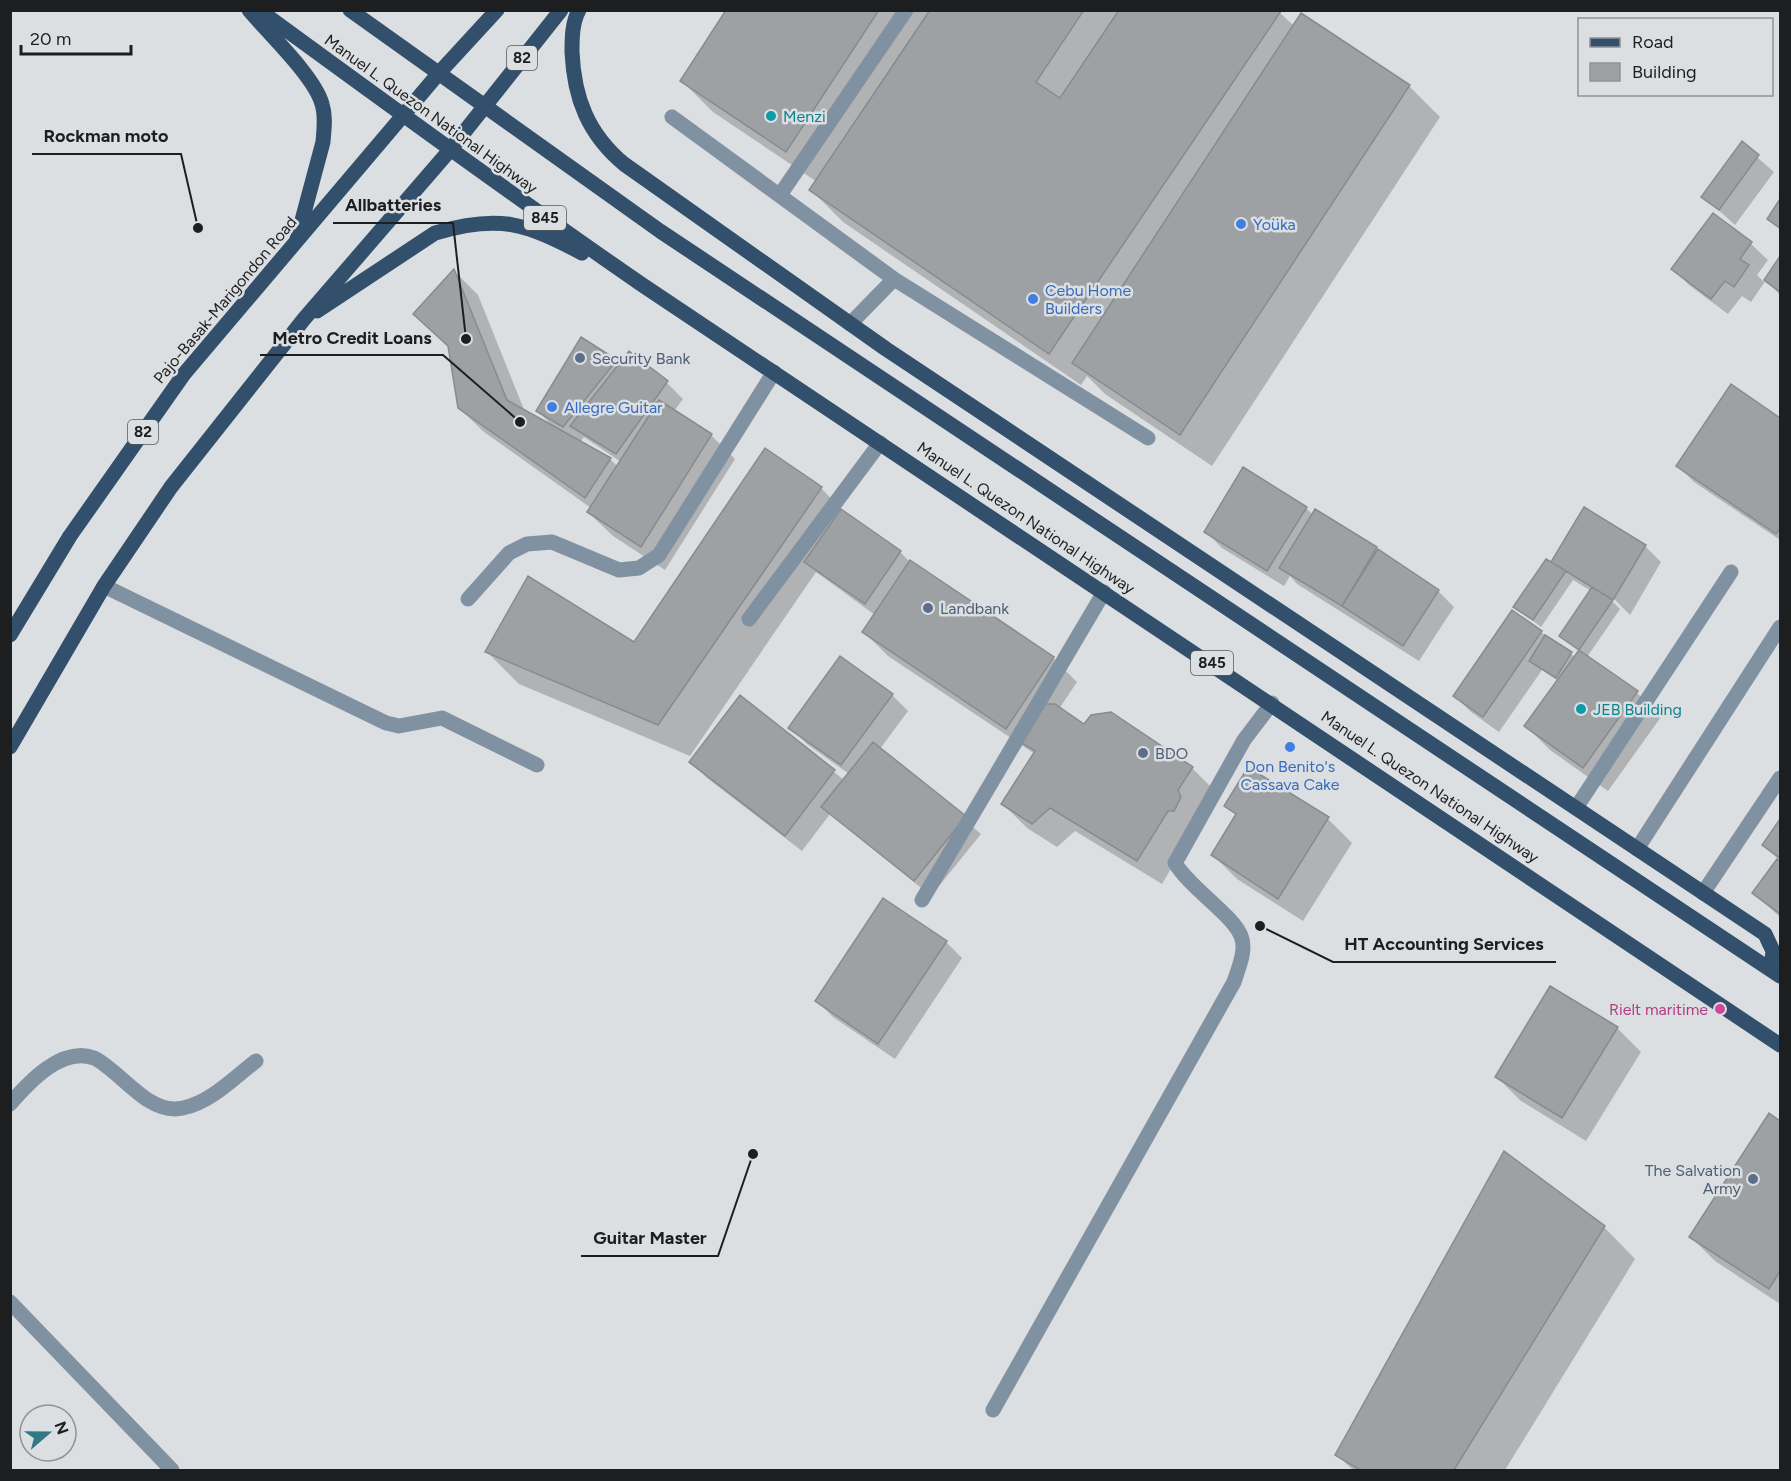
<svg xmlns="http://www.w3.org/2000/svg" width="1791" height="1481" font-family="Figtree,sans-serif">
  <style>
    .shadow { fill: #0003; fill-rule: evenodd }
    .building { fill: #9ea1a4; stroke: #888b8e; stroke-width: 1.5 }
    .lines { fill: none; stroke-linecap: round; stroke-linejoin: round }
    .minor { stroke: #8091a1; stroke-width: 15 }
    .major { stroke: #32506c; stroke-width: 15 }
    .culture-dot { fill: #0f9aa8; stroke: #dcdfe2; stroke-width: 2 }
    .shop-dot { fill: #3f7fe0; stroke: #dcdfe2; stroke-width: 2 }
    .service-dot { fill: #5c6f8a; stroke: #dcdfe2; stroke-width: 2 }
    .hotel-dot { fill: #d1479c; stroke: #dcdfe2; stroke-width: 2 }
    .labels { text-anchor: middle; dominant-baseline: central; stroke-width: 5; stroke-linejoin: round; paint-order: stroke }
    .shield { fill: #dcdfe2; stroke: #56585a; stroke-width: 1.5 }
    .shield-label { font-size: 15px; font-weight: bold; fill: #1d1e1f }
    .street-label { font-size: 16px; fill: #1d1e1f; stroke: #dcdfe2 }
    .culture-label { font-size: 16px; fill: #0d838f; stroke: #dcdfe2; text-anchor: start }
    .shop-label { font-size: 16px; fill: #366cbe; stroke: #dcdfe2; text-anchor: start }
    .service-label { font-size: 16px; fill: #4e5e75; stroke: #dcdfe2; text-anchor: start }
    .hotel-label { font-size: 16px; fill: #b23c85; stroke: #dcdfe2; text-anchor: end }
    .leader { fill: none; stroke: #1d1e1f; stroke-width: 2 }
    .callout-dot { fill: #1d1e1f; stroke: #dcdfe2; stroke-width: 2 }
    .callout-label { font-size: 18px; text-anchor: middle; font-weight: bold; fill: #1d1e1f; stroke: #dcdfe2; stroke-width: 5; stroke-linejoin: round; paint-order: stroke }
  </style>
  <rect width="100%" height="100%" fill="#dcdfe2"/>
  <path class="shadow" d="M728,10H1277L1294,26L1409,86L1440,117L1212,466L1105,394L1087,376L1081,385L843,222L811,190L817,182L713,112L682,81Z
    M1742,144L1774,172L1735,225L1703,196Z
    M1780,202V230L1769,219Z
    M1713,215L1751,244L1768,260L1757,275L1764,282L1780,258V295L1766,280L1751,302L1742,296L1728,314L1689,285L1673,269Z
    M454,271L478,295L525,412L553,427L538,411L616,361L667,383L683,399L674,411L711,435L735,459L665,570L613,536L588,512L591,508L484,432L459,408L450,348L415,314ZM584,437L621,462L618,467L610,459L580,442Z
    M1731,386L1780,419V540L1694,482L1678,466Z
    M821,488L849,517L900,552L910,562L1053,658L1077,682L1059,709L1084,726L1192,768L1216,792L1162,884L1075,831L1057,847L1027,828L1003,804L1035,754L888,656L864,632L875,615L816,572L690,756L519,684L487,652L634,644Z
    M1306,508L1313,515L1376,548L1438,591L1454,607L1419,661L1297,584L1290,576L1284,586L1222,548L1206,532Z
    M1585,509L1645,546L1661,562L1630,615L1609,594L1607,596L1620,609L1587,657L1637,693L1661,717L1608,791L1550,750L1526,726L1558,681L1542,670L1499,732L1471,712L1455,696L1541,632L1575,657L1580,651L1560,636L1591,591L1573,580L1541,627L1515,607L1552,564Z
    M892,695L908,711L880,749L981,834L931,896L830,814L802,851L707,778L691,762L740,697L844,780L849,774L807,744L790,727Z
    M1226,806L1328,819L1352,843L1303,921L1237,879L1213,855L1237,816Z
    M1780,821V917L1754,893L1779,860L1764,845Z
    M946,942L962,958L895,1059L833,1017L817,1001Z
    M1617,1028L1641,1052L1586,1141L1521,1101L1497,1077Z
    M1769,1115L1780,1123V1304L1715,1261L1691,1237Z
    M1604,1227L1635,1259L1505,1470H1353L1337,1455Z"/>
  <path class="building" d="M726,10H879L786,152L680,81Z
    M930,10H1084L1036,82L1060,98L1119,10L1281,11L1049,354L809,190Z
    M1301,13L1410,85L1180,435L1072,363Z
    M1742,141L1759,155L1719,210L1701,197Z
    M1780,199V228L1767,219Z
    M1713,213L1752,242L1740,259L1749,265L1734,287L1725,281L1711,299L1671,269Z
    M1780,256V292L1764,280Z
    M454,269L507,400L611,458L585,498L458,408L448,346L413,314Z
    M581,337L617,360L563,427L536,411Z
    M629,351L668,381L616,454L570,426Z
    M1731,384L1780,418V528L1776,534L1676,466Z
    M659,400L712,434L641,547L587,512Z
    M765,448L822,487L658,725L485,652L528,576L634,642Z
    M1243,467L1307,507L1267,571L1204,532Z
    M1584,507L1646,545L1613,600L1551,562Z
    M841,509L901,551L865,604L804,562Z
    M1315,509L1377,547L1342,606L1279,568Z
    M1378,549L1439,590L1403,646L1342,606Z
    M1546,559L1566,571L1533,620L1513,607Z
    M910,560L1054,657L1006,729L862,632Z
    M1592,587L1613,600L1579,650L1559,636Z
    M1512,610L1542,631L1483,717L1453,696Z
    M1545,635L1572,652L1556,678L1529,661Z
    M1579,650L1638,691L1583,768L1524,726Z
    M840,656L893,694L841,765L788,728Z
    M740,695L835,770L785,836L689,762Z
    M1044,704H1055L1084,724L1091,715L1111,712L1193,767L1178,790L1181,797L1174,811H1168L1137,861L1050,808L1032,824L1001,804L1035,751L1020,742Z
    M873,742L966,816L914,881L821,807Z
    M1248,767L1329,817L1278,899L1211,855L1236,814L1224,806Z
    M1780,819V858L1762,845Z
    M1777,859L1780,862V914L1752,893Z
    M883,898L947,941L878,1044L815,1001Z
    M1550,986L1618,1027L1562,1118L1495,1077Z
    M1769,1113L1780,1121V1271L1769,1289L1689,1237Z
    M1504,1151L1605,1226L1454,1470H1360L1335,1455Z"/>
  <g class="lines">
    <path class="minor" d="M672,117L894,279L1148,438
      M780,195L906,10
      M850,324L894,279
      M104,586L386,723L399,726L442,718L537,765
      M468,599L509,553L527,544L552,542L619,570L639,568L659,555L774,372
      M749,619L880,443
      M1576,808L1731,572
      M1637,849L1780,627
      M1703,893L1780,778
      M922,900L1104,592
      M10,1104C29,1082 62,1046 94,1058C107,1063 133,1091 148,1100C159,1107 170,1111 183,1108C210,1103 235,1077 256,1061
      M10,1302L172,1470
      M993,1410L1234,982C1238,969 1247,950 1241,936C1233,915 1190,888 1175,863L1244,740L1272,703"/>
    <path class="major" d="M249,10C268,33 315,77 322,104C326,116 324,129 323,142L297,239
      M259,10C386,103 512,195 641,284L1780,1045
      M350,10L660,231L1780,976
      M579,10C572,23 572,38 572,52C574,98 588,134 624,164L886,349L1765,934L1773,951L1771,969
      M317,311L435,233C499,214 525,223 582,253
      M10,635L70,536L184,374L439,73L497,10
      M10,747L104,586L171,487L304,319L450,150L561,10"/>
  </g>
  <g class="culture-dot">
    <circle cx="771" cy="116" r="6"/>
    <circle cx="1581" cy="709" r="6"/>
  </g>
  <g class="shop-dot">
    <circle cx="1241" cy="224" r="6"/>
    <circle cx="1033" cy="299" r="6"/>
    <circle cx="552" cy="407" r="6"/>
    <circle cx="1290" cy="747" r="6"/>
  </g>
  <g class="service-dot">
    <circle cx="580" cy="358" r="6"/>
    <circle cx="928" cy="608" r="6"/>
    <circle cx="1143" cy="753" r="6"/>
    <circle cx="1753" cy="1179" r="6"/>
  </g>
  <circle class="hotel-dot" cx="1720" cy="1009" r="6"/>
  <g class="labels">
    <g class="shield">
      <rect x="507" y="46" width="30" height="24" rx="4.5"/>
      <rect x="524" y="206" width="42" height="24" rx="4.5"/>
      <rect x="128" y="420" width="30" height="24" rx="4.5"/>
      <rect x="1191" y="651" width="42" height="24" rx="4.5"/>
    </g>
    <g class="shield-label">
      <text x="522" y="58">82</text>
      <text x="545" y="218">845</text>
      <text x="143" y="432">82</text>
      <text x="1212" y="663">845</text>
    </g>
    <g class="street-label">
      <text transform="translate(431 114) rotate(36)">Manuel L. Quezon National Highway</text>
      <text transform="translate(225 300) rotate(-50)">Pajo-Basak-Marigondon Road</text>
      <text transform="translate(1026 518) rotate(34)">Manuel L. Quezon National Highway</text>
      <text transform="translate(1430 787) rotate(34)">Manuel L. Quezon National Highway</text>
    </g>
    <g class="culture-label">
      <text x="783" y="116">Menzi</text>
      <text x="1593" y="709">JEB Building</text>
    </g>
    <g class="shop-label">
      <text x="1253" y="224">Yoüka</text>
      <text x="1045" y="290">Cebu Home<tspan x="1045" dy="18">Builders</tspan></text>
      <text x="564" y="407">Allegre Guitar</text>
      <text x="1290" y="766" text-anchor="middle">Don Benito's<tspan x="1290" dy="18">Cassava Cake</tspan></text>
    </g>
    <g class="service-label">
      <text x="592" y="358">Security Bank</text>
      <text x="940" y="608">Landbank</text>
      <text x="1155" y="753">BDO</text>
      <text x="1741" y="1170" text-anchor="end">The Salvation<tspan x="1741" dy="18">Army</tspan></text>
    </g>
    <g class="hotel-label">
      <text x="1708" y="1009">Rielt maritime</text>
    </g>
  </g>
  <path class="leader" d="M198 228L181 154H32M466 339L453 223H333M520 422L443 355H260M1260 926L1333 962H1556M753 1154L718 1256H581"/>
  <g class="callout-dot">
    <circle cx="198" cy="228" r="6"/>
    <circle cx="466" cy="339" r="6"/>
    <circle cx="520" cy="422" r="6"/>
    <circle cx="1260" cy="926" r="6"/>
    <circle cx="753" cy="1154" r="6"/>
  </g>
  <g class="callout-label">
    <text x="106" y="142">Rockman moto</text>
    <text x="393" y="211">Allbatteries</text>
    <text x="352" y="344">Metro Credit Loans</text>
    <text x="1444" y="950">HT Accounting Services</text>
    <text x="650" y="1244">Guitar Master</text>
  </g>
  <rect width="1791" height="1481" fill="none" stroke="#1d1e1f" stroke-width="24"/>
  <rect x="1578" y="18" width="195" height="78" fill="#dcdfe2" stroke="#909294" stroke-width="1.5"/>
  <rect x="1590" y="38" width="30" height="9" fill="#32506c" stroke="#909294" stroke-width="1.5"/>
  <text x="1632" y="48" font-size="18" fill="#1d1e1f">Road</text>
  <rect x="1590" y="63" width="30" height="18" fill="#9ea1a4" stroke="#909294" stroke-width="1.5"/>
  <text x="1632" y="78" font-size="18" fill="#1d1e1f">Building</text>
  <g transform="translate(48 1433) rotate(70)"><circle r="28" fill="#dcdfe2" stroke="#909294" stroke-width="1.5"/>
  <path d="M0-4.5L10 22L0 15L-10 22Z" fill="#327885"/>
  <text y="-9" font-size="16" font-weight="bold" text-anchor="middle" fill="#1d1e1f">N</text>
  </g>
  <path d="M21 45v9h110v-9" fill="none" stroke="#1d1e1f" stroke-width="3"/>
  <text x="30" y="45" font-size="18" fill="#1d1e1f" stroke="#dcdfe2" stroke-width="4.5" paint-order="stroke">20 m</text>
</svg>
